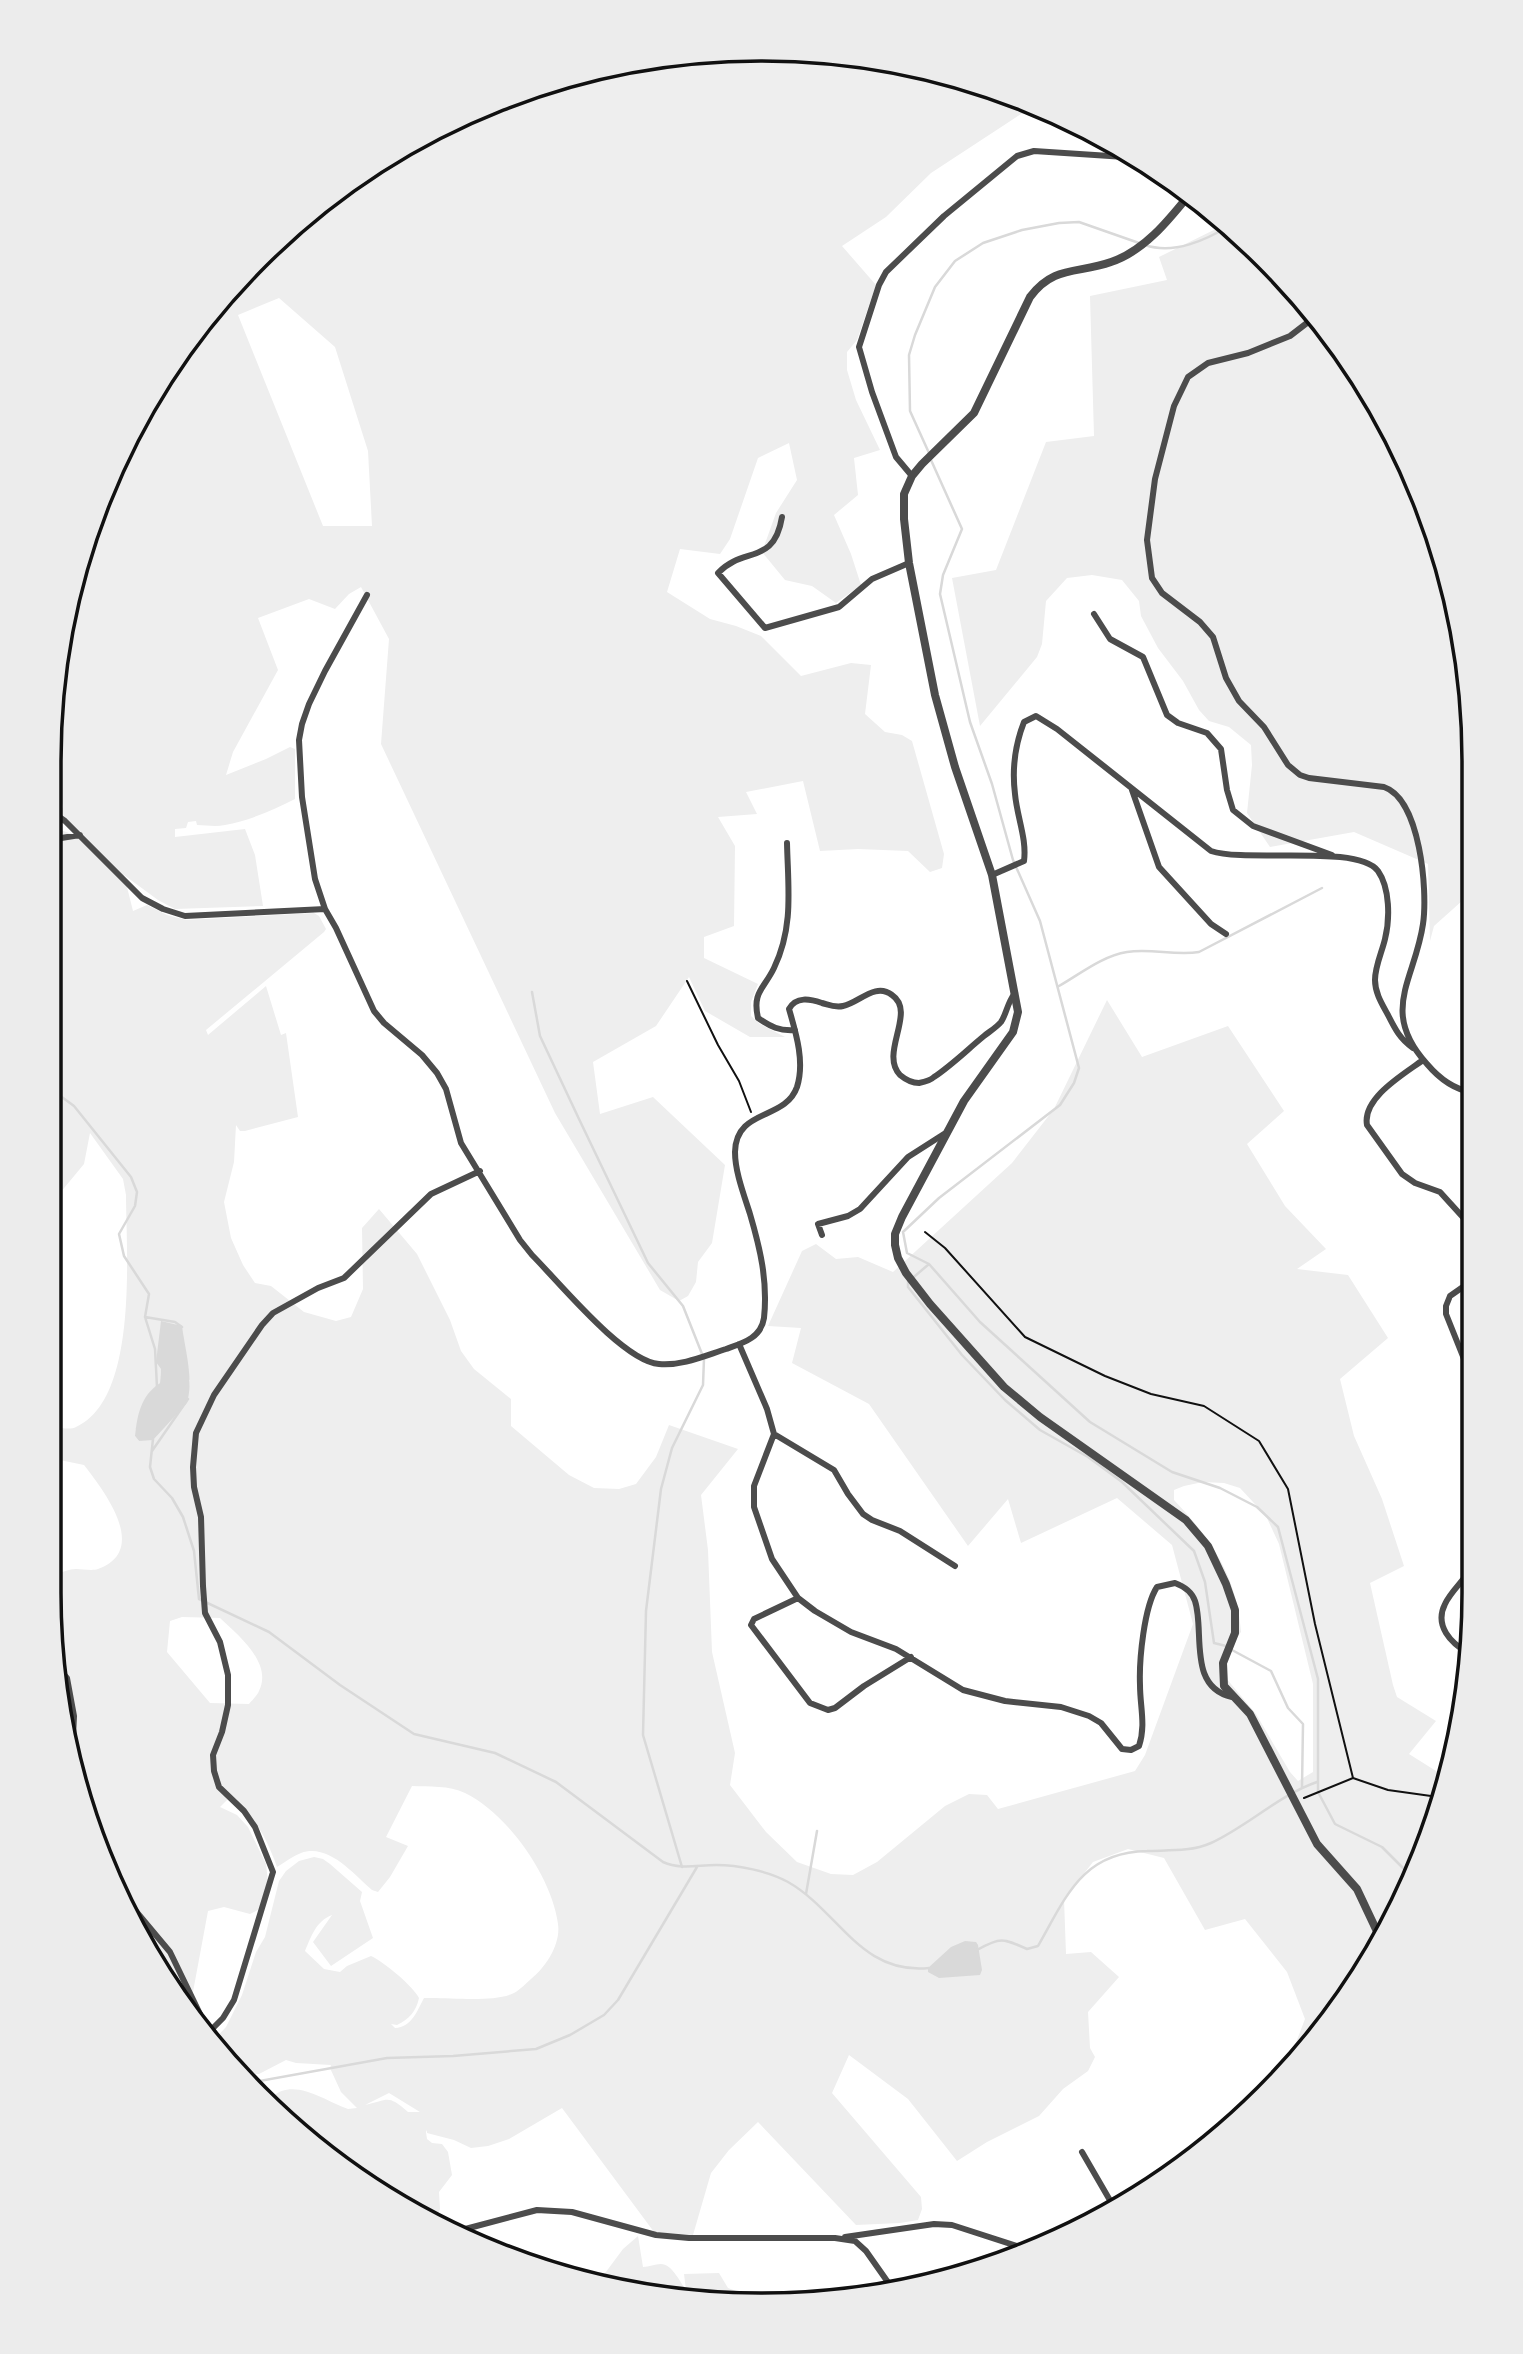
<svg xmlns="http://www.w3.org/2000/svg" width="1523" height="2354" font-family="Montserrat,sans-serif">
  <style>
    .green { fill: #eee; fill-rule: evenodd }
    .water { fill: #d9d9d9 }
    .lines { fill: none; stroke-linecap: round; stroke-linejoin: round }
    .stream { stroke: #d9d9d9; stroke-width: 2.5 }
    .path { stroke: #111; stroke-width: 2 }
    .minor { stroke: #4c4c4c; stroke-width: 6 }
    .tertiary { stroke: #4c4c4c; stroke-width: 8 }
    .rim { fill: none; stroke: #111; stroke-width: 3.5 }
  </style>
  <rect width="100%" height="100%" fill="#fff"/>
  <path class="green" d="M714,51L854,55L990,87L1043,111L1021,114L931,173L886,217L842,246L876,285L857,340L847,352V370L856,400L880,450L854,458L858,495L834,515L851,554L861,585L836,603L812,586L785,580L762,552L776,513L797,480L789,443L758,458L730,539L720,554L680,549L667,592L710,619L736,626L761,636L801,676L851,663L871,665L865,714L885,732L902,735L912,741L944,854L942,868L930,872L908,851L858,849L820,851L803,781L746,792L757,814L718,817L735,846L734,926L704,937V958L758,984L751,1002V1016L760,1024L785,1037H750L705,1011L689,977L656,1026L593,1062L600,1114L653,1097L725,1165L712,1243L698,1262L696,1282L688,1296L679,1301L660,1290L555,1113L381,744L389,639L361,587L349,594L335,609L309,599L258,618L278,670L233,752L226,775L266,759L290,747L295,749V799C274,810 248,821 225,825C215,827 206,825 197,825L196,821L188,822L186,828L175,829V837L245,829L255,855L263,906L175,909L158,900L124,875L133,911L147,905L167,915L186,920L314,913L319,916L326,929L324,932L206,1030L208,1035L266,986L281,1035L286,1033L298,1117L245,1131H240L236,1125L234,1162L224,1202L231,1238L243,1265L255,1283L271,1286L304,1312L336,1321L351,1317L363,1289L362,1228L379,1209L417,1254L450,1320L461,1351L474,1369L511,1399V1426L569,1475L594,1488L619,1489L636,1484L656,1457L669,1425L738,1449L701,1495L708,1550L712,1652L735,1753L730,1785L766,1832L797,1862L831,1874L853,1875L877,1862L945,1806L969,1794L987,1795L998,1809L1135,1771L1145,1755L1193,1624L1172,1545L1117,1498L1021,1543L1008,1499L968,1546L869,1404L792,1363L801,1328L768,1326L802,1251L816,1244L836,1259L858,1257L893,1272L1012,1163L1054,1109L1107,1000L1142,1057L1228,1026L1284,1111L1247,1144L1285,1206L1326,1249L1297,1269L1348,1275L1388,1338L1340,1379L1354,1436L1382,1499L1404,1566L1370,1583L1393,1685L1397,1697L1436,1721L1409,1754L1444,1776L1420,1866L1378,1949L1293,2066L1292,2053L1305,2019L1287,1972L1245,1919L1205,1930L1164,1858L1128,1849L1093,1862L1064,1899L1066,1954L1091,1952L1119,1977L1088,2012L1090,2048L1095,2057L1088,2071L1063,2089L1039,2116L987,2142L957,2161L908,2099L849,2055L832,2093L921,2197L922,2209L918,2220L900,2223L856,2225L758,2122L729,2150L711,2173L693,2235L654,2232L562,2108L509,2139L488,2146L471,2148L454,2140L427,2133V2130L426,2132L427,2139L432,2143L442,2144L448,2152L452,2175L439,2192L440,2209L434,2223C399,2207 365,2186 335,2163C325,2155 322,2141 312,2132C297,2121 285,2118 271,2105L272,2097C294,2077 325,2101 348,2109L357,2108L341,2092L330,2068L331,2065L296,2063L286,2060L259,2074H239L226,2063L211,2043L226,2027L242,1995L256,1952L265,1937L279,1881L286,1871L299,1861L314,1857L323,1859L330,1864L362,1892L360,1901L373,1938L331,1966L313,1942L332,1915C316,1921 311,1937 305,1951L324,1969L340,1972L347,1966L371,1956C384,1962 413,1986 419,1998C416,2012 409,2019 397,2025L391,2024L395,2028C412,2027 417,2011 424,1998C449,1997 493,2003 514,1993C520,1990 526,1983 531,1979C546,1967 561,1944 558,1924C552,1877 507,1813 465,1793C449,1785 429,1787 412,1786L386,1837L408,1846L390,1877L378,1892L372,1890C354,1875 329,1843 301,1853C293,1856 285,1862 277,1867C266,1836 255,1818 231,1796L220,1807L237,1815L248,1827L266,1864L268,1882L263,1900L258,1910L250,1914L224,1907L208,1911L190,2008L195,2015L198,2027L169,1989L87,1821L55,1686V1575C62,1572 69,1569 76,1569C83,1569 92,1571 98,1569C150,1550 104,1491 84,1465L55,1459V1427C62,1428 71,1430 76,1427C139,1399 126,1252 126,1195L123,1179L90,1133L84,1164L55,1199V828L83,838L61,818L59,812L63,807L55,771V668L103,488L145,405L226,292L327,196L446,123L577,73ZM279,298L335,347L368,451L372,526H323L238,315ZM161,1369L190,1380L187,1403L173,1417L139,1441L135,1436C137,1419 144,1393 160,1383ZM1203,1482L1224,1483L1240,1488L1266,1516L1279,1544L1313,1684V1772L1298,1781L1290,1772L1256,1714L1226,1678L1222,1655L1241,1632C1237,1576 1211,1539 1174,1500V1490L1184,1486ZM182,1617L220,1618C238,1635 273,1663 259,1691C257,1696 252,1700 249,1704L210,1703L167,1652L170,1621ZM389,2093L420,2112H408C387,2094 389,2100 365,2105Z
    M1228,223L1327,327L1400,446L1450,577L1472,715V892L1434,926L1430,941L1428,864L1354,832L1270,847L1247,813L1252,765L1251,745L1229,727L1209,721L1199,710L1183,681L1158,648L1141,616L1139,601L1122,580L1092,575L1067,578L1046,601L1042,644L1037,657L980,726L952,578L996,570L1046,442L1094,436L1090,296L1167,280L1159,257Z
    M638,2236L643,2267C649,2267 655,2264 661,2264C672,2264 680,2282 686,2290L684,2274L719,2273L728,2288L768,2303L806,2299L761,2305L623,2291L597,2284L623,2249Z"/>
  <path class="water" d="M161,1321L182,1326C185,1350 194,1379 187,1403L153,1440L139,1441L135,1436C137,1416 141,1395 160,1383L161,1369L156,1362Z
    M965,1941L976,1942L978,1945L982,1970L980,1975L939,1978L928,1972V1968L951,1947Z"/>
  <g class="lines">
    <path class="stream" d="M1145,245C1174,255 1206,240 1231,225
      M929,453L910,411L909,355L915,335L935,287L955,261L983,243L1022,230L1059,223L1079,222L1139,243
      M931,460L962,529L943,575L940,594L970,722L992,784L1013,860L1040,921L1079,1068L1074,1083L1060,1105L939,1198L903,1232L907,1253L929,1264L980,1322L1090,1422L1172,1472L1220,1488L1257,1507L1278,1527L1318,1679V1792L1335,1824L1382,1847L1406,1871L1412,1881
      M1059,986C1080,974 1102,956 1127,952C1151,948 1175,956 1199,952L1322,888
      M532,992L540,1036L579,1119L648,1263L683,1306L704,1359L703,1385L672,1448L661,1489L646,1611L643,1735L682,1867
      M55,1092L74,1106L131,1177L137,1192L135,1206L119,1234L124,1256L149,1294L145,1317L155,1349L157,1387
      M929,1264L908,1282V1287L962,1355L1005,1400L1040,1430L1088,1457L1122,1482L1194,1551L1205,1582L1214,1643L1226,1646
      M145,1317L175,1322L182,1327
      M153,1439L150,1467L154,1479L172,1498L183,1517L194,1551L199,1599L269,1632L340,1685L414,1734L495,1753L556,1782L663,1862C681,1870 697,1865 716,1865C738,1865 768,1871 788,1882C839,1911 860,1975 929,1968
      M152,1451L188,1399
      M1232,1650L1271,1671L1288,1708L1303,1724L1302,1787
      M806,1894L817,1831
      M977,1950C1000,1937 1003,1938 1027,1949L1038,1946C1066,1897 1082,1852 1147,1851C1168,1850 1191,1852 1211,1843C1248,1826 1279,1795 1317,1782
      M248,2083L387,2058L453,2056L536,2049L570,2035L604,2015L618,2000L697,1867"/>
    <path class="path" d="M687,981L718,1045L739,1081L751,1112
      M925,1232L945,1248L1025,1337L1105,1376L1151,1394L1204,1406L1259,1441L1288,1489L1315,1624L1353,1778
      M1304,1798L1353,1778L1388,1790L1431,1796L1437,1801"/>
    <path class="minor" d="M1316,316L1290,336L1248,353L1208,363L1188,377L1174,406L1155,479L1147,540L1152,578L1162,593L1200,622L1213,637L1226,678L1239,701L1264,727L1288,765L1300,775L1309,778L1384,787C1420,799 1428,890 1423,924C1415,980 1379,1011 1427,1064C1438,1077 1453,1089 1471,1092
      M912,476L896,457L872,392L859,347L879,285L886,272L944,216L1017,156L1034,151L1125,157L1158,181L1172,183
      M782,517C774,566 743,546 718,573L765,628L839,607L872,579L909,563
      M367,595L325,671L309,704L302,724L299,740L302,797L315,879L325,909L336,928L374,1011L384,1023L422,1055L437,1073L446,1089L461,1143L520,1240L532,1255C559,1282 623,1361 659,1364C682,1366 704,1356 726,1349C743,1343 761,1338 764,1318C768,1281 760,1248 750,1214C744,1195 735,1172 735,1152C736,1108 785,1121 797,1087C805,1062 796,1033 789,1009C796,996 810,999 822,1003C829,1005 835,1008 843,1006C859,1003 875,982 892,995C917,1012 879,1053 900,1075C906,1080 912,1083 919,1083C924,1082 931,1080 934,1077C952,1065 968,1049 984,1036C989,1032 997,1027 1001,1022C1007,1013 1007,1003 1015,993
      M1094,614L1110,639L1143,657L1167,715L1178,723L1207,733L1221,749L1227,790L1233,810L1253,826L1332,855
      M1132,790L1159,867L1211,924L1226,934
      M55,814L65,821L142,898L163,909L185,916L325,909
      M55,839L80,835
      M787,843C788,887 794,927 774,968C764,989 752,992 758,1018C771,1027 779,1031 795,1030
      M992,875L1024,861C1027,839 1017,817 1015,794C1012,770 1015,745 1024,722L1036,716L1057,729L1211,851C1247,863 1358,844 1378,871C1390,888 1390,919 1385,939C1382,952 1375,966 1375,980C1375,993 1382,1004 1388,1015C1395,1029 1400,1039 1413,1048
      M1423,1060C1404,1074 1362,1098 1367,1125L1402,1174L1415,1183L1440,1192L1470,1225
      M822,1235L818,1224L848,1216L860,1209L908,1157L944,1134
      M739,1344L767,1409L774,1434L754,1486V1507L772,1559L798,1598L815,1611L851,1632L896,1649L963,1690L1005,1701L1061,1707L1089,1716L1101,1723L1122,1749L1131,1750L1139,1746C1146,1725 1140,1707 1140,1685C1139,1660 1144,1607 1157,1587L1175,1583C1183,1586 1192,1592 1195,1601C1205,1631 1187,1687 1232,1697
      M1469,1394L1464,1359L1446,1314V1306L1450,1296L1470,1282
      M774,1434L834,1470L848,1494L863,1514L872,1520L900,1531L955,1566
      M798,1598L754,1619L751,1625L810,1703L828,1710L835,1708L864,1686L911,1657
      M1468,1653C1451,1643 1434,1626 1445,1604C1450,1593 1461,1583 1468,1573
      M55,1665L67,1678L74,1716L72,1757
      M124,1897L170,1952L200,2014L206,2036
      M205,2036L223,2018L234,2000L273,1872L255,1827L244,1811L219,1787L214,1771L213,1755L222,1732L228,1705V1675L220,1642L205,1613L203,1586L201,1517L194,1487L193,1467L196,1433L214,1395L262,1325L273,1313L318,1288L344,1278L431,1194L480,1171
      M295,2127L308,2136L323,2153
      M1082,2152L1115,2209
      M454,2232L537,2210L572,2212L656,2235L689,2238H835L855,2241L866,2251L892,2288
      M845,2237L934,2224L952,2225L1020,2247H1035"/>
    <path class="tertiary" d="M1189,195C1168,221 1144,251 1111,262C1078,274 1054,265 1030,297L974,413L922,464L912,476L904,494V519L909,563L935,695L955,767L992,875L1018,1012L1013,1032L964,1101L902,1217L895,1234V1245L898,1258L906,1273L930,1304L1004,1387L1040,1417L1186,1520L1208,1546L1226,1584L1235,1610V1633L1223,1663L1224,1686L1250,1714L1317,1844L1357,1889L1382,1942"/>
  </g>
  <path d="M0 0H1523V2354H0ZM761 61H762A700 700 0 0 1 1462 761V1593A700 700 0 0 1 762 2293H761A700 700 0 0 1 61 1593V761A700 700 0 0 1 761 61Z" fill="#ececec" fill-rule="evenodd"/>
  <path class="rim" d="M761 61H762A700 700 0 0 1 1462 761V1593A700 700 0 0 1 762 2293H761A700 700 0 0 1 61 1593V761A700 700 0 0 1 761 61Z"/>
</svg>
